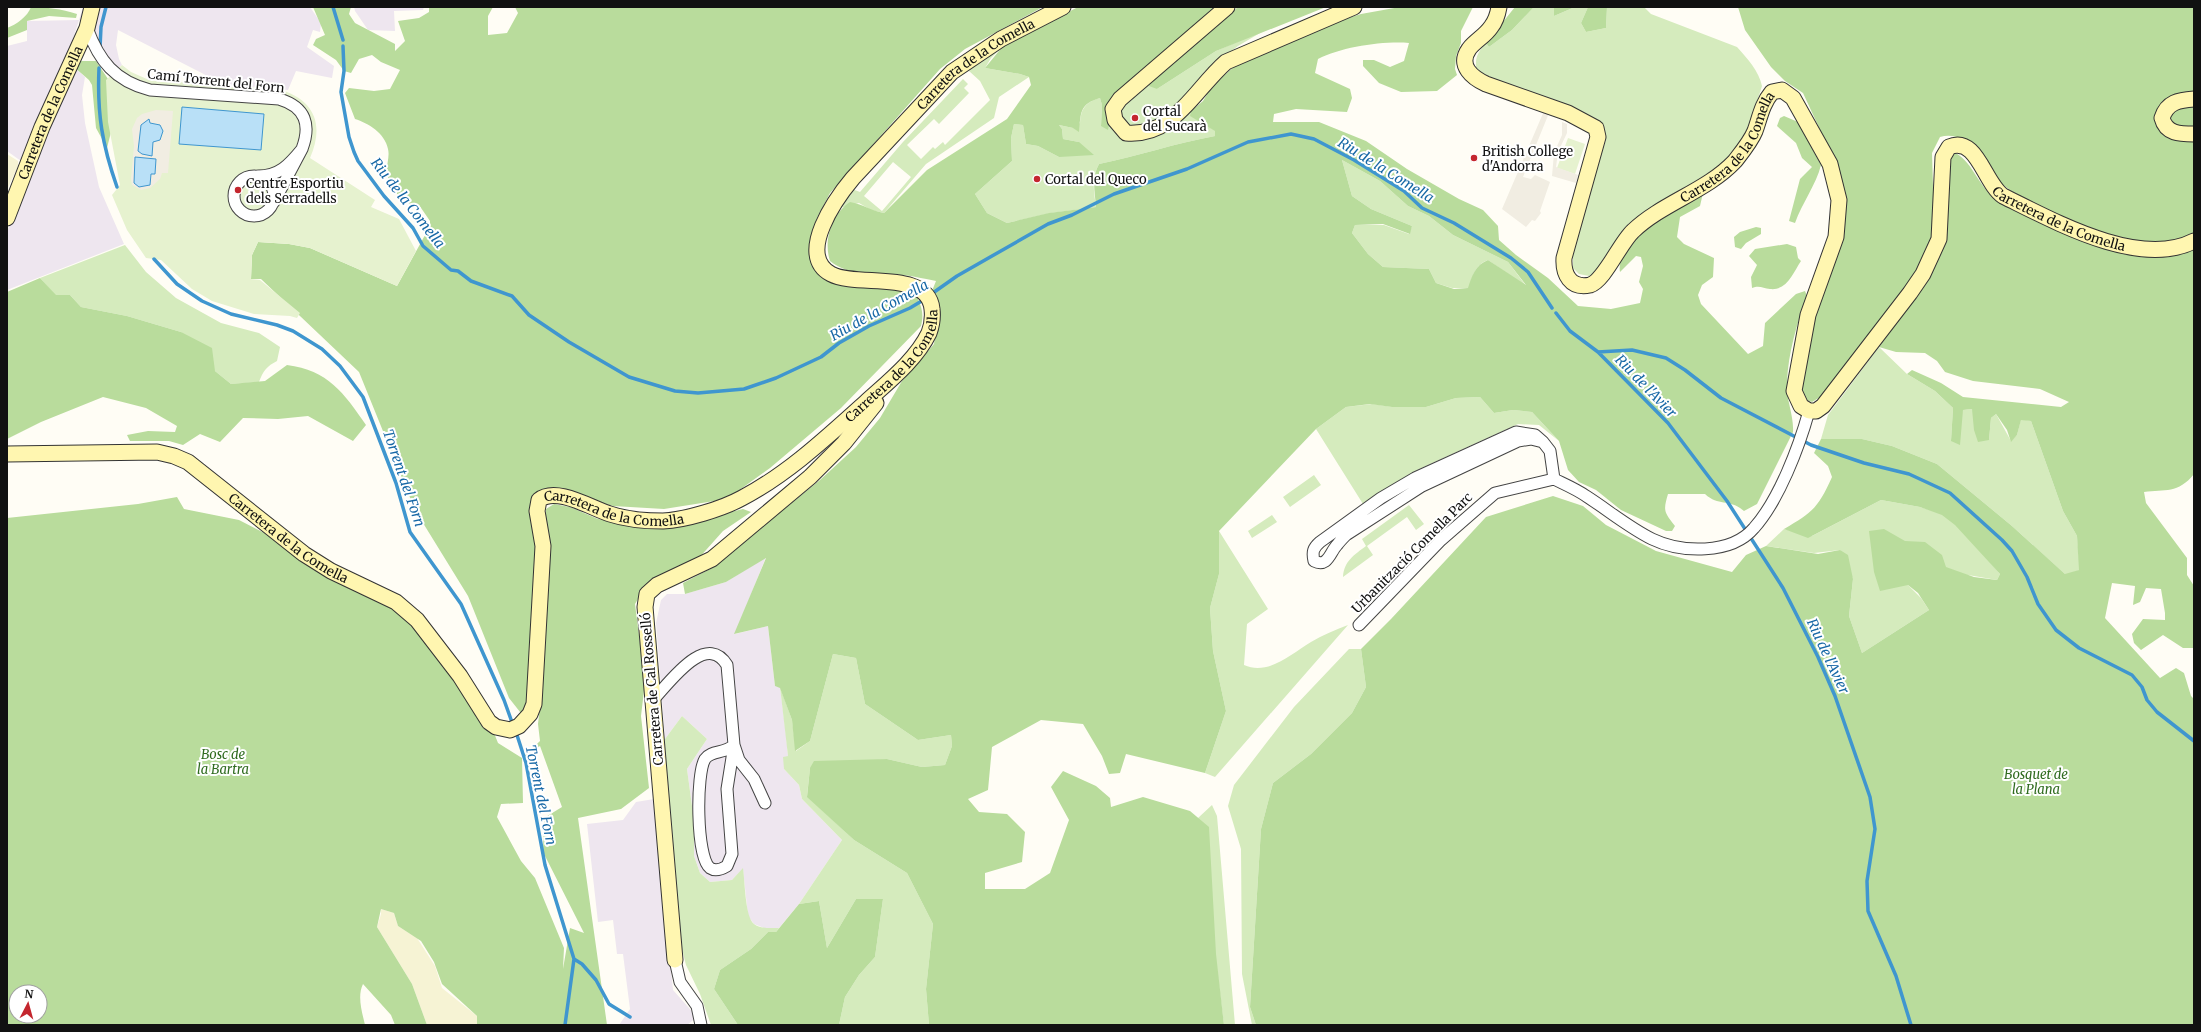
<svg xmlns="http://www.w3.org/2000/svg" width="2201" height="1032" font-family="Merriweather,serif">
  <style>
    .industrial { fill: #eee6ef }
    .farmland { fill: #f6f3d4 }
    .green { fill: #d5ebbd; fill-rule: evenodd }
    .forest { fill: #b9dc9c; fill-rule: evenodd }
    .pitch { fill: #e6f2cf }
    .plaza { fill: #f1ede2; fill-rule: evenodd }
    .water { fill: #b9e0f7; stroke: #3f96cf }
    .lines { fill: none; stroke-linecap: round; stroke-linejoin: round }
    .stream { stroke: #3f96cf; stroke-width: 3.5 }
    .street-casing { stroke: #444; stroke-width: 13 }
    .secondary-casing { stroke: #333; stroke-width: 17 }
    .street { stroke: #fff; stroke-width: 11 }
    .secondary { stroke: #fff6b0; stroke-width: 15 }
    .poi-dot { fill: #c4262e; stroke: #fff; stroke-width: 1.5 }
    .labels { text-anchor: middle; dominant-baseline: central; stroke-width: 4; stroke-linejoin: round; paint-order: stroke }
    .street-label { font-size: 13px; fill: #111; stroke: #fff }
    .poi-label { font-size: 13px; fill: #111; stroke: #fff; text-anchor: start }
    .park-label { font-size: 13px; font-style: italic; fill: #2f6b1f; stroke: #fff }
    .water-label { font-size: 14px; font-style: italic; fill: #1768a6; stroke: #fff }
  </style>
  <rect width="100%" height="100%" fill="#fffdf5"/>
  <path class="industrial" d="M83,7H310L321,23L320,32L313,30L307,47L334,66L332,78L296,71L288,90L225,85L118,30L116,45L119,59L122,65L113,72L79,20L66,60L21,167V161L7,151V46L27,41V21L79,20Z
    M354,7H424L423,10L394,11L395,31L368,30L355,11Z
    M74,67L85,77L82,95L85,123L99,187L124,244L7,290V231L29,182L38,152Z
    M766,557L735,634L768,626L775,686L780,687L786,735L788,756L784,769L799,785L802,799L842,840L799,904L779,928H764L754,924L748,916L743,869L732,880L710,882L700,873L694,856V821L687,769L707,739L682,716L665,739L656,623L661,600L667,594H685L726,582Z
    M654,799L673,990L697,1017L687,1025H619L630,1009L623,954H617L613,920L598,922L587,824L623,820L636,802Z"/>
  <path class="farmland" d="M7,154L18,161V166L7,190Z
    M381,909L394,913L398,926L417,938L435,966L442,988L477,1016V1025H427L412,984L377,927L381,914Z"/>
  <path class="green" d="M1534,7H1554V16L1575,7H1588L1581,23L1586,32L1606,28L1607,7H1644L1651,14L1737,47C1747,58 1759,71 1762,86L1747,133L1735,152L1598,271L1589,276L1579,274L1573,268V255L1589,189L1606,140L1602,127L1477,73C1474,59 1477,53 1486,43L1489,47L1512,30Z
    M1265,30L1238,46L1205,71L1184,97L1158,122L1130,128L1124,124L1120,112L1125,105L1152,78L1157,89L1216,51Z
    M1003,46L991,58L985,68L1020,74L1029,77L999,97L994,118L926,164L884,213L871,210L859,203L840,208L852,189L860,192L903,142L963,79L968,84L964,88L969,93L939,124L934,119L907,145L921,159L933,147L935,149L943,142L945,145L990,100L980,81L969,71L974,64ZM893,162L911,177L882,211L864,196Z
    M1100,98L1102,105L1101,126L1110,120L1135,138C1164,135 1171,133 1191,111V116L1216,131L1215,136C1176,143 1138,156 1099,164C1091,178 1094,192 1096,207L1051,213L1007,223L987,213L975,194L1012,161L1011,138L1014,124L1023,125L1026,144L1038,146L1059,157L1079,142L1063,139L1062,129L1059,125L1073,128L1080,123C1081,108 1086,102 1100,98Z
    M1342,160L1380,181L1408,206L1429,216L1453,235L1508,262L1527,287L1488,260C1475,265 1473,275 1469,288H1452L1436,283L1429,269L1383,267L1368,254L1352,233L1355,225H1384L1409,234L1412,226L1371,209L1352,196Z
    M125,245L146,272L176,298L221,323L259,333L280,347L277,361C267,366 263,371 259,382L231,384L215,371L181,332L127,316L81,307L70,295L56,296L40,278Z
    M1879,347L1907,374L1935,391L1953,408L1951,441L1963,410L1972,409L1989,440L1991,418L1996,414L2011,441L2017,435L2021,419L2031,421L2063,511L2077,536L2080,570L2066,575L2012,526L1937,464L1892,446L1862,439H1821L1828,415Z
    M1480,397L1494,413L1513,410L1532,412L1559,441L1539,425L1518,424L1417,470L1363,504L1316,429L1346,407L1372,404L1393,407H1426L1456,398Z
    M1314,475L1321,485L1290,507L1283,497Z
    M1881,500L1920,507L1950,516L2000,574L1997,580L1968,575L1908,585L1921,598L1929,610L1862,653L1849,616L1853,579L1840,550L1814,553L1766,546L1784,529L1812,536Z
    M1409,505L1424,524L1416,530L1407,517L1367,546L1373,555L1343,577C1344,561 1354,555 1366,546L1362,539Z
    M1272,515L1277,522L1252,538L1248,531Z
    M1219,531L1268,609L1247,624L1244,665C1268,676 1291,654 1311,642C1323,635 1335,630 1348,625L1215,777L1205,773L1226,711L1213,651L1210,608L1219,574Z
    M1349,649H1361L1366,687L1352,713L1311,754L1273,783L1261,829L1250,1007L1256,1025H1252L1242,974L1241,849L1228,806L1234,785L1294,707Z
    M833,654L856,658L865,704L918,740L951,735L952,746L945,765L922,767L887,759L810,768L807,796L854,840L907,873L933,924L926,989L929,1025H839L845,997L859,975L875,957L883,899H856L827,948L819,901L799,904L842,840L802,799L799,785L784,769L783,757L788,756L780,687L792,720L796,751L810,741Z
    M682,716L707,739L687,769L694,821V856L700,873L710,882L732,880L743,868C745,881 745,917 754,924C761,929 771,928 779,928L776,932H768L751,949L720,970L714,989L738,1025H711L700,994L686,965L680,941L666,792L665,739Z
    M1212,805L1217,816L1235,1025H1224L1198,818Z"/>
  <path class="forest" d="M31,7C47,7 61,9 77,14L76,18L49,16L27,21V30L7,38V28C16,25 28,16 31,7Z
    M313,7H351L349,14L355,23L395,44V51L405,41L398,21L419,18L429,12V7H493L488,16V35L507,33L518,13L515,7H1043L965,49L940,69L830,193L817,218L810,245L814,264L824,278L849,286L892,288L916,295C922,307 924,314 921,326L841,408L770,468L727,499L664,509L613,506L572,494L541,492L536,541L532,684L524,717L509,698L468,596L415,510L359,372L261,279H251L252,255L258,242L289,244L310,248L397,286L430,226V221L419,205C403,206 390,189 387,173C386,165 390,157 388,149C385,133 368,123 355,119L345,93L349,88L374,91L390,89L400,70L381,62L372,55L359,59L351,73L344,71L336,60L313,45L316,39L325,35Z
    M1078,7H1216L1110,120L1108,130L1101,126L1102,105L1100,98C1079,104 1081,113 1079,132L1073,128L1059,125L1062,129L1063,139L1079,142L1094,155L1059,157L1038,146L1026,144L1023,125L1014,124L1011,138L1012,161L975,194L987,213L1007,223L1049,213L1096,207C1095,192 1091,178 1099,164C1138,156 1176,143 1215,136V131L1190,116L1191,111L1203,101L1212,86L1236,65L1319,27L1361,14L1400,7H1473L1461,31V43L1456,56L1455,69L1457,75L1437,91L1401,92L1379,83L1363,66V60H1374L1390,67L1404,61L1409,43C1382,41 1342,47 1318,59L1315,73L1350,89L1352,98L1347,112L1296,109L1274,114L1273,122H1319L1366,141L1407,169L1459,199L1483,210L1498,226L1499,240L1516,255L1548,278L1578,306L1611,309L1640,303L1643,289L1639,282L1643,266L1641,257L1636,256L1620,272C1614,242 1680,204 1703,193L1700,206L1680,217L1677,237L1684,244L1714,258L1713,277L1702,285L1698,295L1701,304L1748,354L1763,346L1765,323L1796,294L1805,291L1807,296C1797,323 1788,353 1787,383C1786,400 1794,415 1793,432L1757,504L1744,511C1729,498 1719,507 1705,494H1668C1663,511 1664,512 1675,526L1672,531H1666L1621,510L1596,490L1579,482L1568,470L1559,441L1532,412L1513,410L1494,413L1480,397L1456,398L1426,407H1392L1370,404L1346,407L1316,429L1219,531V574L1210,608L1213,651L1226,711L1205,773L1126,754L1120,773L1109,774L1102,756L1083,724L1041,720L992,747L988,790L968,799L979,812L1007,814L1025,832L1022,862L985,873V889H1025L1050,873L1069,820L1051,787L1063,771L1096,786L1110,798L1111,807L1143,797L1190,811L1209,827L1216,954L1224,1025H929L926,989L933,924L907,873L854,840L807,797L810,768L814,761L887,759L922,767L945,765L952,746L951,735L918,740L865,704L856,658L833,654L810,741L795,751L792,720L780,688L775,686L768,626L734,634L766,558L726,582L685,594L683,583L710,569L820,480L856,447L880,418L902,381L934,344L939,306L932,291L936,281C925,279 914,276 902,275C879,273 849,277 830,261C823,240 832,214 850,202C862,204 872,211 884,213L927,170L1007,119L1031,85L1029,77L1020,74L985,68L1003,46ZM1342,160L1380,181L1408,206L1429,216L1453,235L1508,262L1526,285L1488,260C1475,265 1472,276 1468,288L1454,289L1436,283L1429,269L1383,267L1368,254L1352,233L1355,225L1383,224L1410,234L1412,226L1371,209L1352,196Z
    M1238,7H1326L1216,51L1157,89L1149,86L1152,78Z
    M1515,7H1534L1512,30L1489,47L1486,43Z
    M1554,7H1575L1554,16Z
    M1588,7H1607L1606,28L1586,32L1581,23Z
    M1738,7H2194V474C2178,494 2165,489 2144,492L2146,503L2187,558V575L2194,586V648H2183L2163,635L2141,650L2134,643L2132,634L2143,619L2165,620V613L2161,589L2146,588L2140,602L2133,605L2135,586L2112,583L2105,618L2160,678L2176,668L2184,673L2191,696L2194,699V1025H1256L1250,1007L1261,829L1273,783L1311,754L1352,713L1366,687L1361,649L1391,619L1486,517L1553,496L1583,506L1606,525L1656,551L1732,572L1746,555L1766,546L1818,554L1840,550L1848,555L1853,579L1849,616L1862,653L1929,610L1918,593L1908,585L1880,591L1874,572L1869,531L1884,529L1905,541L1925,542L1942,555L1946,567L1974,577L1997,580L2000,574L1955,525L1942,515L1920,507L1881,500L1808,538L1784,529C1813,512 1818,508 1832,477L1828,466L1814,453L1821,439H1862L1892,446L1937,464L2012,526L2065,574L2079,570L2077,536L2063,511L2031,421L2021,420L2017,435L2011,442L2007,430L1996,414L1991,418L1989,440L1978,442L1974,430L1972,409L1963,410L1960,445L1951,441L1953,408L1935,391L1907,374L1912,370L1941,383L1963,397L2061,407L2069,402L2040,389L1973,381L1945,372L1937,361L1925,353L1896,352L1879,347L1921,289L1947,231L1948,214L1945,182L1951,151C1973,159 1976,185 1997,200L2096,231C2068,218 2020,202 1999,181C1981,165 1969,129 1940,137L1932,153L1934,218L1932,239L1910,285L1822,396L1812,402L1804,399L1801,387L1813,323L1841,242L1845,219L1844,199L1835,162L1803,93L1785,81L1771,67L1745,30Z
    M81,61H96L108,79L112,128L107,148L96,128L92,85L89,80L74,67Z
    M1784,116L1798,122L1821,165C1816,185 1802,203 1795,223L1789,221L1800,179L1812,167L1802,158L1796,143L1777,126L1780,118Z
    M1756,227L1761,228V234L1746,243L1741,249L1735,247L1734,237L1740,232Z
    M1787,244L1796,247L1798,258L1801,261C1793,273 1787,291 1770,289C1763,288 1759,285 1752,288L1751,277L1757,265L1749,256L1755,249Z
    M40,278L56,295H70L81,307L127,316L181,332L212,348L215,371L231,384L265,381L287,365C328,370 344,393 366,425L353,441L308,416L278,419L243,418L220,442L200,434L183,445L169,441H130L127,435L148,431L175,432L177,426L146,408L103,397L41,422L7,439V292Z
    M177,497L184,509L239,520L282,542L400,611L422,633L494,733L498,743L522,758L540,741L538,724C545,670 547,615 549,561C549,544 544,526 546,509L554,504L570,507L598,519L669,527L743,509L751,512L723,531L698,559L647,584L635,604L645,682L641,716L649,788L621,809L578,818L607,1025H477V1016L442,984L434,962L421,941L398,926L394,913L381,909L377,927L412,984L427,1025H395L391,1015L363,984C357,996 362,1012 365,1025H7V518L138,504ZM540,746L562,807L544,818L543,852L584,933L570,928L563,969L564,948L535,878L521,861L497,817L501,804L523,803L522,758ZM16,992H40V1016H16Z
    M856,899H883L875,957L859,975L845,997L839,1025H738L714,989L720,970L751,949L768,932H776L799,904L819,901L827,948Z"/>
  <path class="pitch" d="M122,65L131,72L149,80L278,89C314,99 325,124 310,158L375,200L371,207L399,219L416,251L397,286L310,248L289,244L258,242L252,255L251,279L260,280L300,313L297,318L290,316L254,314L212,301L192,289L161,260L146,258L127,230L112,195L120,185L108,122L106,80Z
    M1568,138L1585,144L1575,174L1557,168Z"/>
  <path class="plaza" d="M156,110L173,111L168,173H162L160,179L150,188L141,190L132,185L131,179L134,146L132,129L137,118L142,114ZM149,120L150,123L163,131L162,137L153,141L152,156Z
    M1544,111L1549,113L1523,177L1531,179L1535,175L1550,182L1540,211L1541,213L1535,221L1532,220L1526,227L1502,209Z
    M1562,122L1567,124V133L1558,152L1556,167L1578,175L1576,183L1552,176L1554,153L1562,135Z"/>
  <path class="water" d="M182,107L264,114L261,150L179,144Z
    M149,119L150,123L160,125L163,131L160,140L153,142L152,156L142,154L138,151L141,125Z
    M135,157L156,159L155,174H151L150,185L139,187L134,183Z"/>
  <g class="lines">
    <path class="stream" d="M333,7L343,40
      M343,46L344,71L341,92L349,137L354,152L358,161L384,196L413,228L423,246L451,270L458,271L471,281L512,296L529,315L569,342L629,377L675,391L698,393L744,389L776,378L821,357L839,343L869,326L910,308L925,299
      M100,48L101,27L106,7
      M99,68C97,114 102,144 117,187
      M154,259L177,284L202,301L231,314L277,325L293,331L322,349L340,366L363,397L396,483L410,532L461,604L504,700L513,725
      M930,295L957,276L1048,224L1072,215L1114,194L1187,169L1248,142L1291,134L1314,139L1354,160L1404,191L1422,208L1454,223L1511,258L1528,272L1552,308
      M1556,313L1570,331L1598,352L1668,423L1727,501L1783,588L1818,657L1835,696L1870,797L1875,829L1867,881L1868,911L1896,976L1911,1025
      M1598,352L1632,350L1666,358L1685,370L1721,398L1811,445L1864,463L1909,474L1950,493L2002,540L2012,551L2027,577L2038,604L2056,630L2079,648L2132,675L2142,687L2147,700L2157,712L2194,741
      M516,732L526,763L545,865L574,959L565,1025
      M574,959L582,964L596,980L609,1004L630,1017"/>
    <g class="street-casing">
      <path id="street" d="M87,28C99,61 115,81 150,90L279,99C306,107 311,125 302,149
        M234 196a20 20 0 1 1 40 0a20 20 0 1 1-40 0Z
        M258,176C279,176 289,165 302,149L274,202
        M1543,442L1531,439L1518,441L1422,486L1346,535C1343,538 1340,541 1337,545C1330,552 1328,568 1314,561C1312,552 1313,548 1320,542L1381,498L1415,478L1516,432L1535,435L1543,442L1550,451L1554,479C1564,484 1576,489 1586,496C1608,510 1628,527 1652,539C1681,553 1731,555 1754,528C1779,500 1799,447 1809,411
        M1359,625L1441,540L1495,493L1554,479
        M653,700C670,682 706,631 727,665L734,745L739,760L754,779L765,803
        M734,745L727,789L732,854L727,866C722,869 716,872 710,868C696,857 696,773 705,759C711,750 725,754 734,745Z
        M675,960L680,982L697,1006L701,1025"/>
    </g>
    <g class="secondary-casing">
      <g id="secondary">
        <path d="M1227,7L1120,99L1113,109L1115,120L1126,133C1174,137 1194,90 1226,62L1354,7"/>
        <path id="s1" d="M1499,7C1498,13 1495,22 1491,27C1485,36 1475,41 1469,49C1457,66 1473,78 1486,84L1568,113L1596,128L1598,137L1564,258C1563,274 1570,289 1590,285C1604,281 1620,243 1633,231C1662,203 1707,191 1735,161C1742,152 1751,141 1755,131C1760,117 1762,104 1772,92L1782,90L1793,98L1830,164L1839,200L1836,237L1808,315L1794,391L1801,406L1809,411H1816L1823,406L1910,293L1923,274L1939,239L1943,157L1949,147C1977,135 1984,183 2003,196C2054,221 2139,269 2194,241"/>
        <path d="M2194,99C2179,100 2167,102 2162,118C2166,134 2180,134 2194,134"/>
        <path id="s2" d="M7,218L42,127L87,28L92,7"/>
        <path id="s3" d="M7,454L157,452L174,456L188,462L304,554L331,571L396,602L417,620L460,676L489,722L496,727L510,730L519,726L530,714L534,704L543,546L537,511L539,500C556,486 591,508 610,514C625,519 647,521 663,521C685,520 722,509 742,498C788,474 828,436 866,402C888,382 916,360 929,333C932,325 933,317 932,309C928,269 857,288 831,274C795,255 837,197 853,178L952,72L1001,39L1063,7"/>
        <path d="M675,960L645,607L647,594L657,585L712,559L810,477L844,443L876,403"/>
      </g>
    </g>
    <use href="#street" class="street"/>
    <use href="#secondary" class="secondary"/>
  </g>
  <g class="poi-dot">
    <circle cx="1135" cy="118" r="4"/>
    <circle cx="1474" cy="158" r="4"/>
    <circle cx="1037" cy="179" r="4"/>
    <circle cx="238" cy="190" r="4"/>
  </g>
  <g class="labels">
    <g class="street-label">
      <text stroke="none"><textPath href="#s3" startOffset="1734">Carretera de la Comella</textPath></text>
      <text transform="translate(216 81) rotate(6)">Camí Torrent del Forn</text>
      <text stroke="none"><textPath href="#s2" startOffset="114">Carretera de la Comella</textPath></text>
      <text stroke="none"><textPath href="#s1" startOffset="597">Carretera de la Comella</textPath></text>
      <text stroke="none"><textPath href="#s1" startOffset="1483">Carretera de la Comella</textPath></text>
      <text stroke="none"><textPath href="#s3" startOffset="1267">Carretera de la Comella</textPath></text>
      <text stroke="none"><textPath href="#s3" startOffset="930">Carretera de la Comella</textPath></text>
      <text stroke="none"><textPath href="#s3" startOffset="309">Carretera de la Comella</textPath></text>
      <text transform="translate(1412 553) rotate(-45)">Urbanització Comella Parc</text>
      <text transform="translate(652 689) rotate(-95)">Carretera de Cal Rosselló</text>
    </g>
    <g class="poi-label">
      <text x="1143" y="111">Cortal<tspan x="1143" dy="15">del Sucarà</tspan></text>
      <text x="1482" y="151">British College<tspan x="1482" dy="15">d'Andorra</tspan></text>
      <text x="1045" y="179">Cortal del Queco</text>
      <text x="246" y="183">Centre Esportiu<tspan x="246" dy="15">dels Serradells</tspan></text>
    </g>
    <g class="park-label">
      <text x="223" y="754">Bosc de<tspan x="223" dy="15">la Bartra</tspan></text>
      <text x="2036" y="774">Bosquet de<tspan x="2036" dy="15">la Plana</tspan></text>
    </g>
    <g class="water-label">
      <text transform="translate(1386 170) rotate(32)">Riu de la Comella</text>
      <text transform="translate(408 203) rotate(52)">Riu de la Comella</text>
      <text transform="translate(879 310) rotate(-29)">Riu de la Comella</text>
      <text transform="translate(1646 386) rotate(46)">Riu de l'Avier</text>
      <text transform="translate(404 478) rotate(71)">Torrent del Forn</text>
      <text transform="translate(1828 656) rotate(65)">Riu de l'Avier</text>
      <text transform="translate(541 795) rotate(78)">Torrent del Forn</text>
    </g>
  </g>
  <rect width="2201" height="1032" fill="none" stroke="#111111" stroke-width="16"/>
  <g transform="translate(28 1004) rotate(6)"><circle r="19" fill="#ffffff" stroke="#a0a0a0"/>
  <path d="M0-3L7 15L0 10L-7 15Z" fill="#c4262e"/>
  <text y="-6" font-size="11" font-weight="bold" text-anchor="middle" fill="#111111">N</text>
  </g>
</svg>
